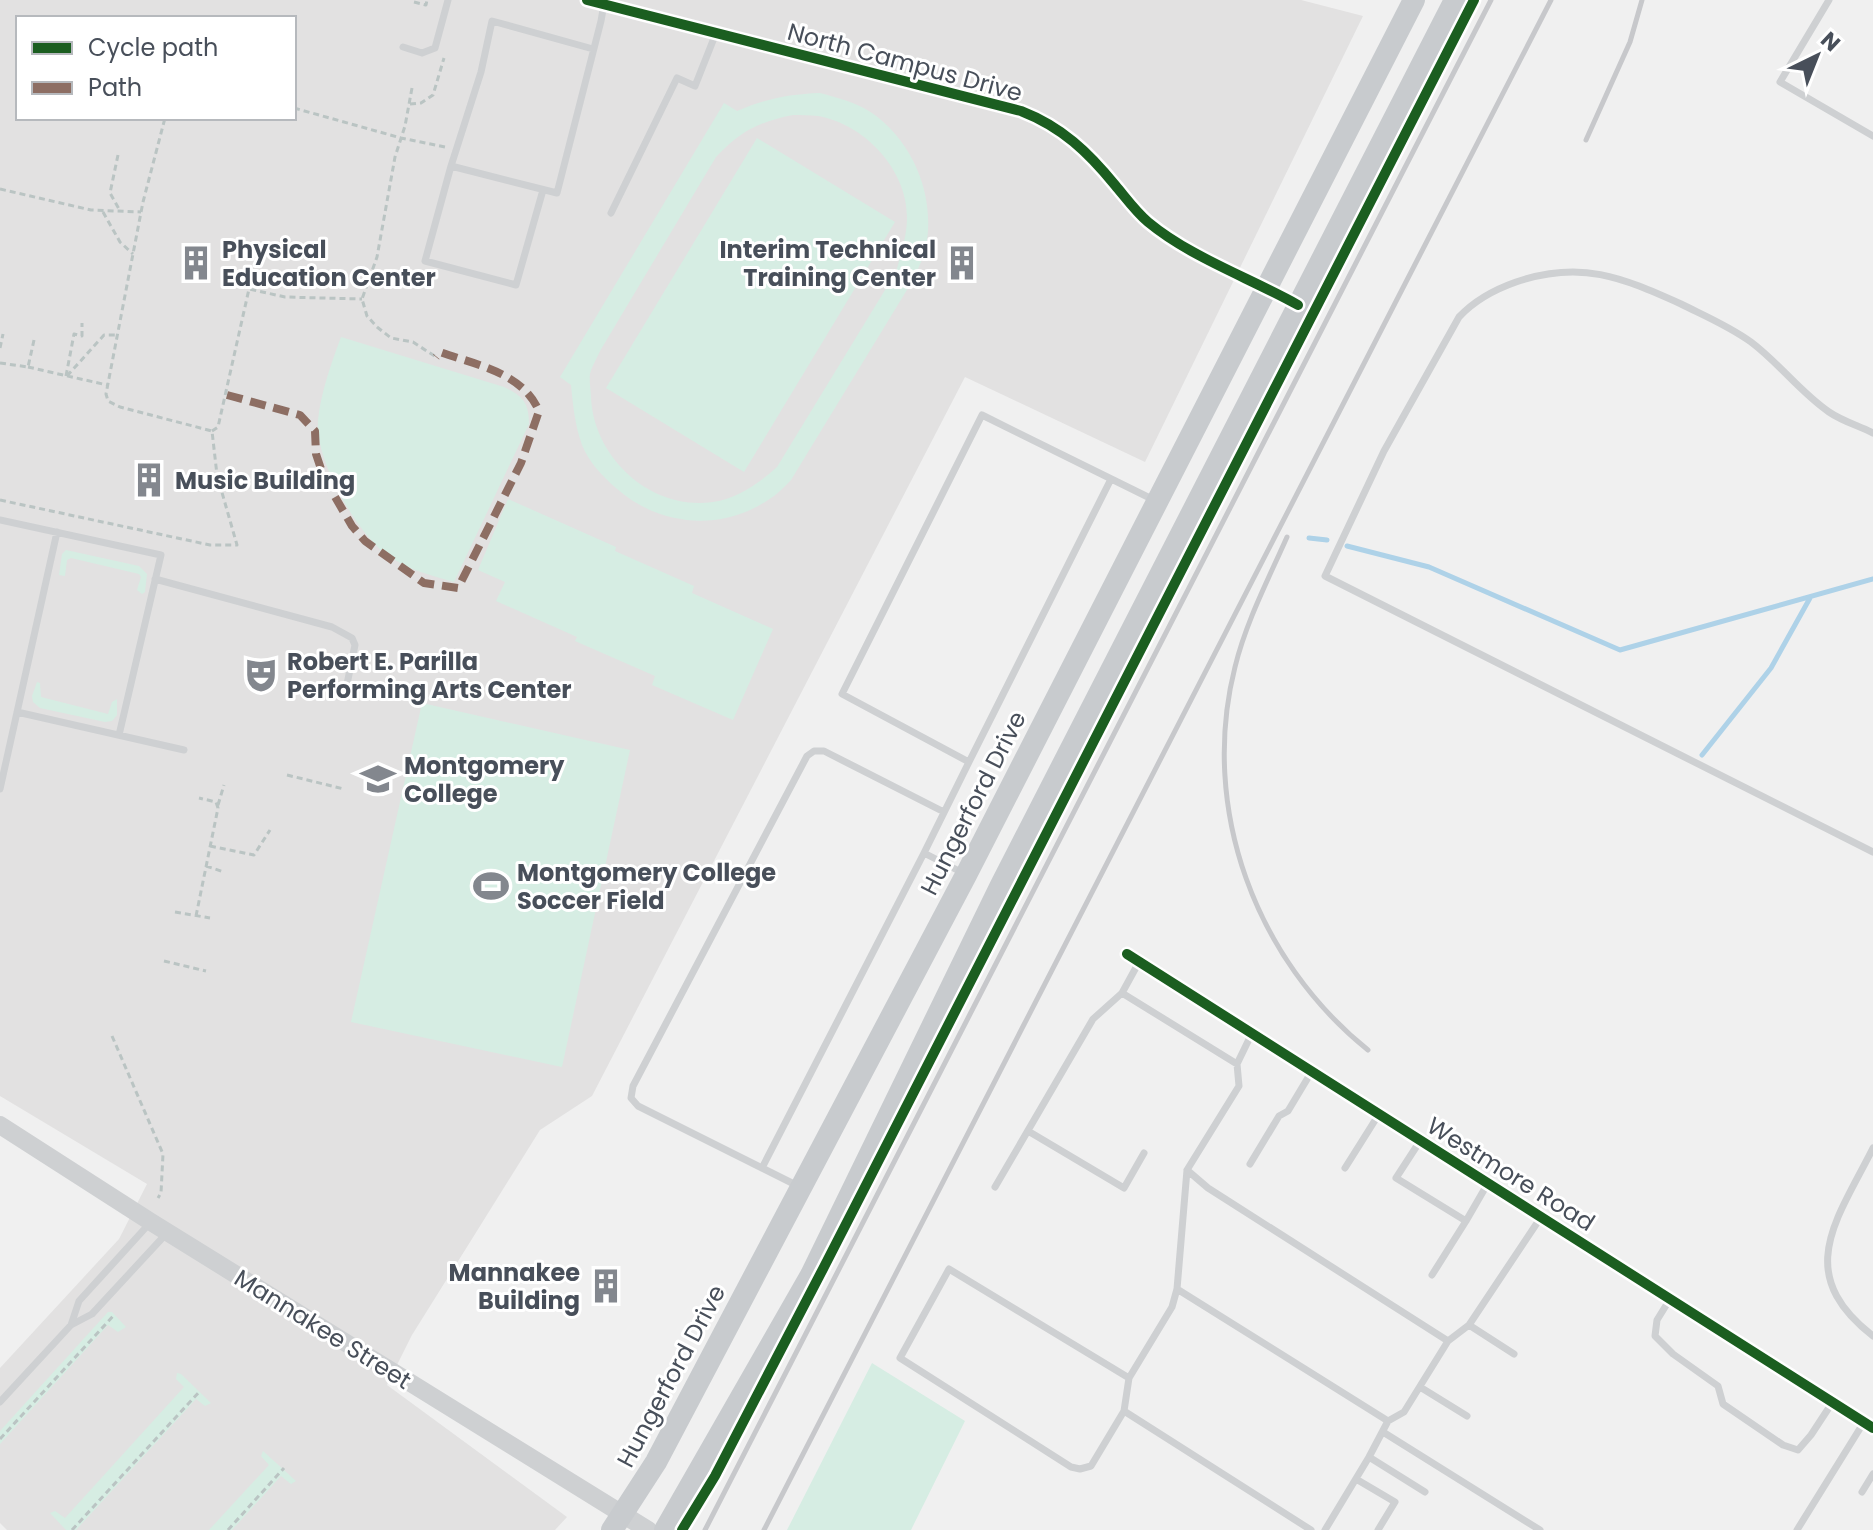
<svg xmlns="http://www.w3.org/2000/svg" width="1873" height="1530" font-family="Poppins,sans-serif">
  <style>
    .education { fill: #e2e1e1; fill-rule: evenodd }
    .green { fill: #d6ede3; fill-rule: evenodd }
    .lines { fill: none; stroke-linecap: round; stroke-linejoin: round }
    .stream { stroke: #aed2e8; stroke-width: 5 }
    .path { stroke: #bac4c3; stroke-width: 3; stroke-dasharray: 6 4; stroke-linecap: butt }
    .service { stroke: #ced0d2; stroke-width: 7 }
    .minor { stroke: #ced0d2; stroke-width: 14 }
    .tertiary { stroke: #ced0d2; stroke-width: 18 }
    .primary { stroke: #c8cbce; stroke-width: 22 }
    .rail { stroke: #c7c8cb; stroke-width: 5 }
    .quiet { stroke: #8d6e63; stroke-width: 8; stroke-dasharray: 16 8; stroke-linecap: butt }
    .cycleway-casing { stroke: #fff; stroke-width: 15 }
    .cycleway { stroke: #1b5e20; stroke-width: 10 }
    .labels { text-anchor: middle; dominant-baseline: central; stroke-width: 6; stroke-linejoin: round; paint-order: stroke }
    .street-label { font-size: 24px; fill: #484f5a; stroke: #fff }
    .poi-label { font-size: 24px; font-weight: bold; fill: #484f5a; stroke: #fff; text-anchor: start }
  </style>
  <rect width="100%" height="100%" fill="#f0f0f0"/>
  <path class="education" d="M0,0H1301L1363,16L1145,462L965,377L592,1096L540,1130L412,1335L387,1385L567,1517L555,1530H7L0,1523V1368L119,1239L147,1184L0,1096ZM18,18H294V118H18Z"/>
  <path class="green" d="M820,93C838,98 856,102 872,113C915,143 937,200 925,251C922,261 917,271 913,280L791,480C784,487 777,495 768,500C721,532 658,526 616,488C602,476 589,462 582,445C575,425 573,406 571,385L560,377L724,103L737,111C765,99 789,94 820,93ZM793,115C801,115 810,115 818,116C864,124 907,169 907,217C907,235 901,254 896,272L777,467C758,484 738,498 713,502C651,511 594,458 591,398C591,391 589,381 590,374C592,366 597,358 600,351L716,157C741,131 758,122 793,115Z
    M757,138L895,222L744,472L606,388Z
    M341,337L504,387C523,396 529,403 529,424L454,582C429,575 402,568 381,550C352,524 315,459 318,420C321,392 331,364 341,337Z
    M508,499L616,547L615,551L694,586L692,593L773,629L733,720L652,685L655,676L575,641L577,637L496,601L505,582L478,570Z
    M66,550L139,566L147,574L145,592L142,594L137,590L141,577L139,574L71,558L67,560L65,576L59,575L62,554Z
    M37,682L40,683L41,697L108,714L112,702L117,699V715L112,721L105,722L40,708L33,702L32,696Z
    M422,703L630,750L562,1067L351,1022Z
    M108,1312H112L126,1327L118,1332L108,1325L0,1444V1431Z
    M872,1363L965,1421L911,1530H787Z
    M177,1373L181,1374L211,1403L205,1406L196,1399L76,1530H66L50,1513L55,1511L65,1518L184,1387L176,1379Z
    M263,1451L296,1481L291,1484L281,1476L232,1530H209L269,1465L261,1456Z"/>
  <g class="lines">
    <path class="stream" d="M1309,538L1327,540
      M1347,546L1429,567L1620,650L1873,579
      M1702,755L1771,668L1810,598"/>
    <path class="path" d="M414,2L426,5L427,0
      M412,88L405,126L395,157L377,257L362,299L367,316L377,327L391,338L413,342L436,357
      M410,104L421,103L433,95L444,58
      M294,108L401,138L445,147
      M118,155L110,193L119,209
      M0,189L91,210L141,212
      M103,212L120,242L133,254
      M0,348L3,334
      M0,363L28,367L34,340
      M28,367L107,385
      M66,376L74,334L82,336V323
      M67,376L104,335H117
      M212,431L218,427L249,289L285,297L362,299
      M0,500L210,545H237L217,475L212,431L120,407L108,401L106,394L143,202L165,118
      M287,775L344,789
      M218,805L224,785
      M210,846L254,855L270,830
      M206,866L224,872
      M175,912L210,918
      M196,916L218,808L216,802L199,798
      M164,961L206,971
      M112,1036L163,1154L161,1193L158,1198
      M0,1439L115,1314
      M72,1530L200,1391
      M228,1530L284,1468"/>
    <path class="service" d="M1829,0L1780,82L1873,136
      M403,47L422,53L435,48L448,0
      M593,49L492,21L481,72L451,166L557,193L601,21L604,4
      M451,166L425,261L516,285L543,190
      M611,213L677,78L695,86L716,33
      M1873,433C1859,426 1842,421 1829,412C1800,392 1779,363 1751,342C1729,326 1705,316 1681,304C1621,277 1581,260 1516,282C1496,289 1474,301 1459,317L1384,451L1325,576L1873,852
      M1111,479L969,762L842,694L982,415L1156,501
      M0,520L161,555L119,735
      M155,579L332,627L352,638L355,645L346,689
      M17,712L184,750
      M0,789L57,532
      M963,873L924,853L969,762
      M1139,962L1122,993L1237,1064L1252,1033
      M1237,1064L1239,1086L1187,1170L1177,1289L1172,1307L1129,1378L949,1269L900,1358L1071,1467L1080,1469L1091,1466L1124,1411L1311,1530
      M1028,1131L1124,1188L1144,1153
      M1420,1141L1396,1178L1466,1221L1488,1183
      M1873,1148C1837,1220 1792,1273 1873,1336
      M1250,1164L1279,1116L1288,1111L1312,1071
      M762,1168L924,853
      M1345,1168L1379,1114
      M1187,1170L1208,1188L1448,1341
      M800,1187L638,1106L631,1098L633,1086L807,756L814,751H824L944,812
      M995,1187L1093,1019L1122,993
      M1432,1275L1466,1221
      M1177,1289L1388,1421
      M1670,1299L1657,1320L1655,1336L1673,1354L1718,1386L1723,1404L1783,1445L1798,1450L1811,1435L1832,1403
      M71,1325L79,1301L149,1224
      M1469,1325L1514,1354
      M1420,1387L1467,1416
      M0,1402L71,1325L92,1314L166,1234
      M1124,1411L1129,1378
      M1383,1432L1540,1530
      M1369,1457L1425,1492
      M1356,1479L1395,1502L1378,1530
      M1862,1492L1873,1474
      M1325,1530L1369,1457L1388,1421L1404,1412L1448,1341L1469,1325L1541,1217
      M1797,1530L1864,1422"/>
    <path class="minor" d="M587,0L1021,111C1062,127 1088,152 1115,185C1126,198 1136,212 1148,222C1190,257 1250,278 1298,305
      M1127,954L1873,1428"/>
    <path class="tertiary" d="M0,1125L151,1222L648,1530"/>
    <path class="primary" d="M612,1530L656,1462L966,875L1414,0
      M665,1530L811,1275L1001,885L1455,0"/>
    <path class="rail" d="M1586,140L1630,42L1642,0
      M1287,537C1268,580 1246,622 1235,667C1199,809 1256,960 1368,1050
      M705,1530L1491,0
      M764,1530L1551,0"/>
    <path class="quiet" d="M227,395L300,415L315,431L316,454L324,478L352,526L365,541L424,583L458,588L521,463L539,411C522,372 476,365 440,352L436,357"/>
    <g class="cycleway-casing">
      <path id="cycleway" d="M587,0L1021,111C1062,127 1088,152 1115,185C1126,198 1136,212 1148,222C1190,257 1250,278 1298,305
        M1127,954L1873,1428
        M682,1530L715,1476L824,1267L1474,0"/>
    </g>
    <use href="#cycleway" class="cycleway"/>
  </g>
  <defs>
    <g id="building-bare" transform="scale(2.76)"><path d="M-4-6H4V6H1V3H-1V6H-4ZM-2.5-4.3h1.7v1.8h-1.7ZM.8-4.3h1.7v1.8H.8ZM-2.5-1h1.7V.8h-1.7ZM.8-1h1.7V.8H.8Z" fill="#83878e" stroke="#fff" stroke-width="2.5" paint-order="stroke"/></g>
    <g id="theatre-bare" transform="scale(2.76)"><path d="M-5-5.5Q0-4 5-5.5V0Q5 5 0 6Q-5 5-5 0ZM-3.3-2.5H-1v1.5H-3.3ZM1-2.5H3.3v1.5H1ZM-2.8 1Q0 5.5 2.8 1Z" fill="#83878e" stroke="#fff" stroke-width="2.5" paint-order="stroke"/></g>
    <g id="university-bare" transform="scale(2.76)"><path d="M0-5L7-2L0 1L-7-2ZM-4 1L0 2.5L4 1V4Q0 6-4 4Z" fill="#83878e" stroke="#fff" stroke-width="2.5" paint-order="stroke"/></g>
    <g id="stadium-bare" transform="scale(2.76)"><path d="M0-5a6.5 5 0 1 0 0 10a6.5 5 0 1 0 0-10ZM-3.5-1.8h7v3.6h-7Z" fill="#83878e" stroke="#fff" stroke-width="2.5" paint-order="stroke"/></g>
  </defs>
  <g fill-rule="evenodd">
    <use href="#building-bare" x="196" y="263"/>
    <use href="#building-bare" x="962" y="263"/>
    <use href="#building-bare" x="149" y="480"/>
    <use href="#theatre-bare" x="261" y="675"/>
    <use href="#university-bare" x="378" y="779"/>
    <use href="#stadium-bare" x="491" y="886"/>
    <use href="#building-bare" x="606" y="1286"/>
  </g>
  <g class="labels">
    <g class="street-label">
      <text transform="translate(905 62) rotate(15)">North Campus Drive</text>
      <text transform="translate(973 803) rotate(-63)">Hungerford Drive</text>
      <text transform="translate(1511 1174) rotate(32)">Westmore Road</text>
      <text transform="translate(323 1329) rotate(32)">Mannakee Street</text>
      <text transform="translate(671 1376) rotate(-62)">Hungerford Drive</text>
    </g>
    <g class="poi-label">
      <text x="222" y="249">Physical<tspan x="222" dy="28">Education Center</tspan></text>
      <text x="936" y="249" text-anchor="end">Interim Technical<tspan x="936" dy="28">Training Center</tspan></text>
      <text x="175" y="480">Music Building</text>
      <text x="287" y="661">Robert E. Parilla<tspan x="287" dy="28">Performing Arts Center</tspan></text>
      <text x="404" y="765">Montgomery<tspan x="404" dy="28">College</tspan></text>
      <text x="517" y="872">Montgomery College<tspan x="517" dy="28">Soccer Field</tspan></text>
      <text x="580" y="1272" text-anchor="end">Mannakee<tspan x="580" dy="28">Building</tspan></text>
    </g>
  </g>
  <rect x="16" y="16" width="280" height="104" fill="#ffffff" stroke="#b6b9bd" stroke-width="2"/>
  <rect x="32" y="42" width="40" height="12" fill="#1b5e20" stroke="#b6b9bd" stroke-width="2"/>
  <text x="88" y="56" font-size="24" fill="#484f5a">Cycle path</text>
  <rect x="32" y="82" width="40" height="12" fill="#8d6e63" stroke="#b6b9bd" stroke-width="2"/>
  <text x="88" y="96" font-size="24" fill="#484f5a">Path</text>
  <g transform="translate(1817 56) rotate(43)" stroke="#ffffff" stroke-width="6" paint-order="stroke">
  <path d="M0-6L14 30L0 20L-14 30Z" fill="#484f5a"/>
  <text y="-12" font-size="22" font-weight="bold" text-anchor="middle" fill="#484f5a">N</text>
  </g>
</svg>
